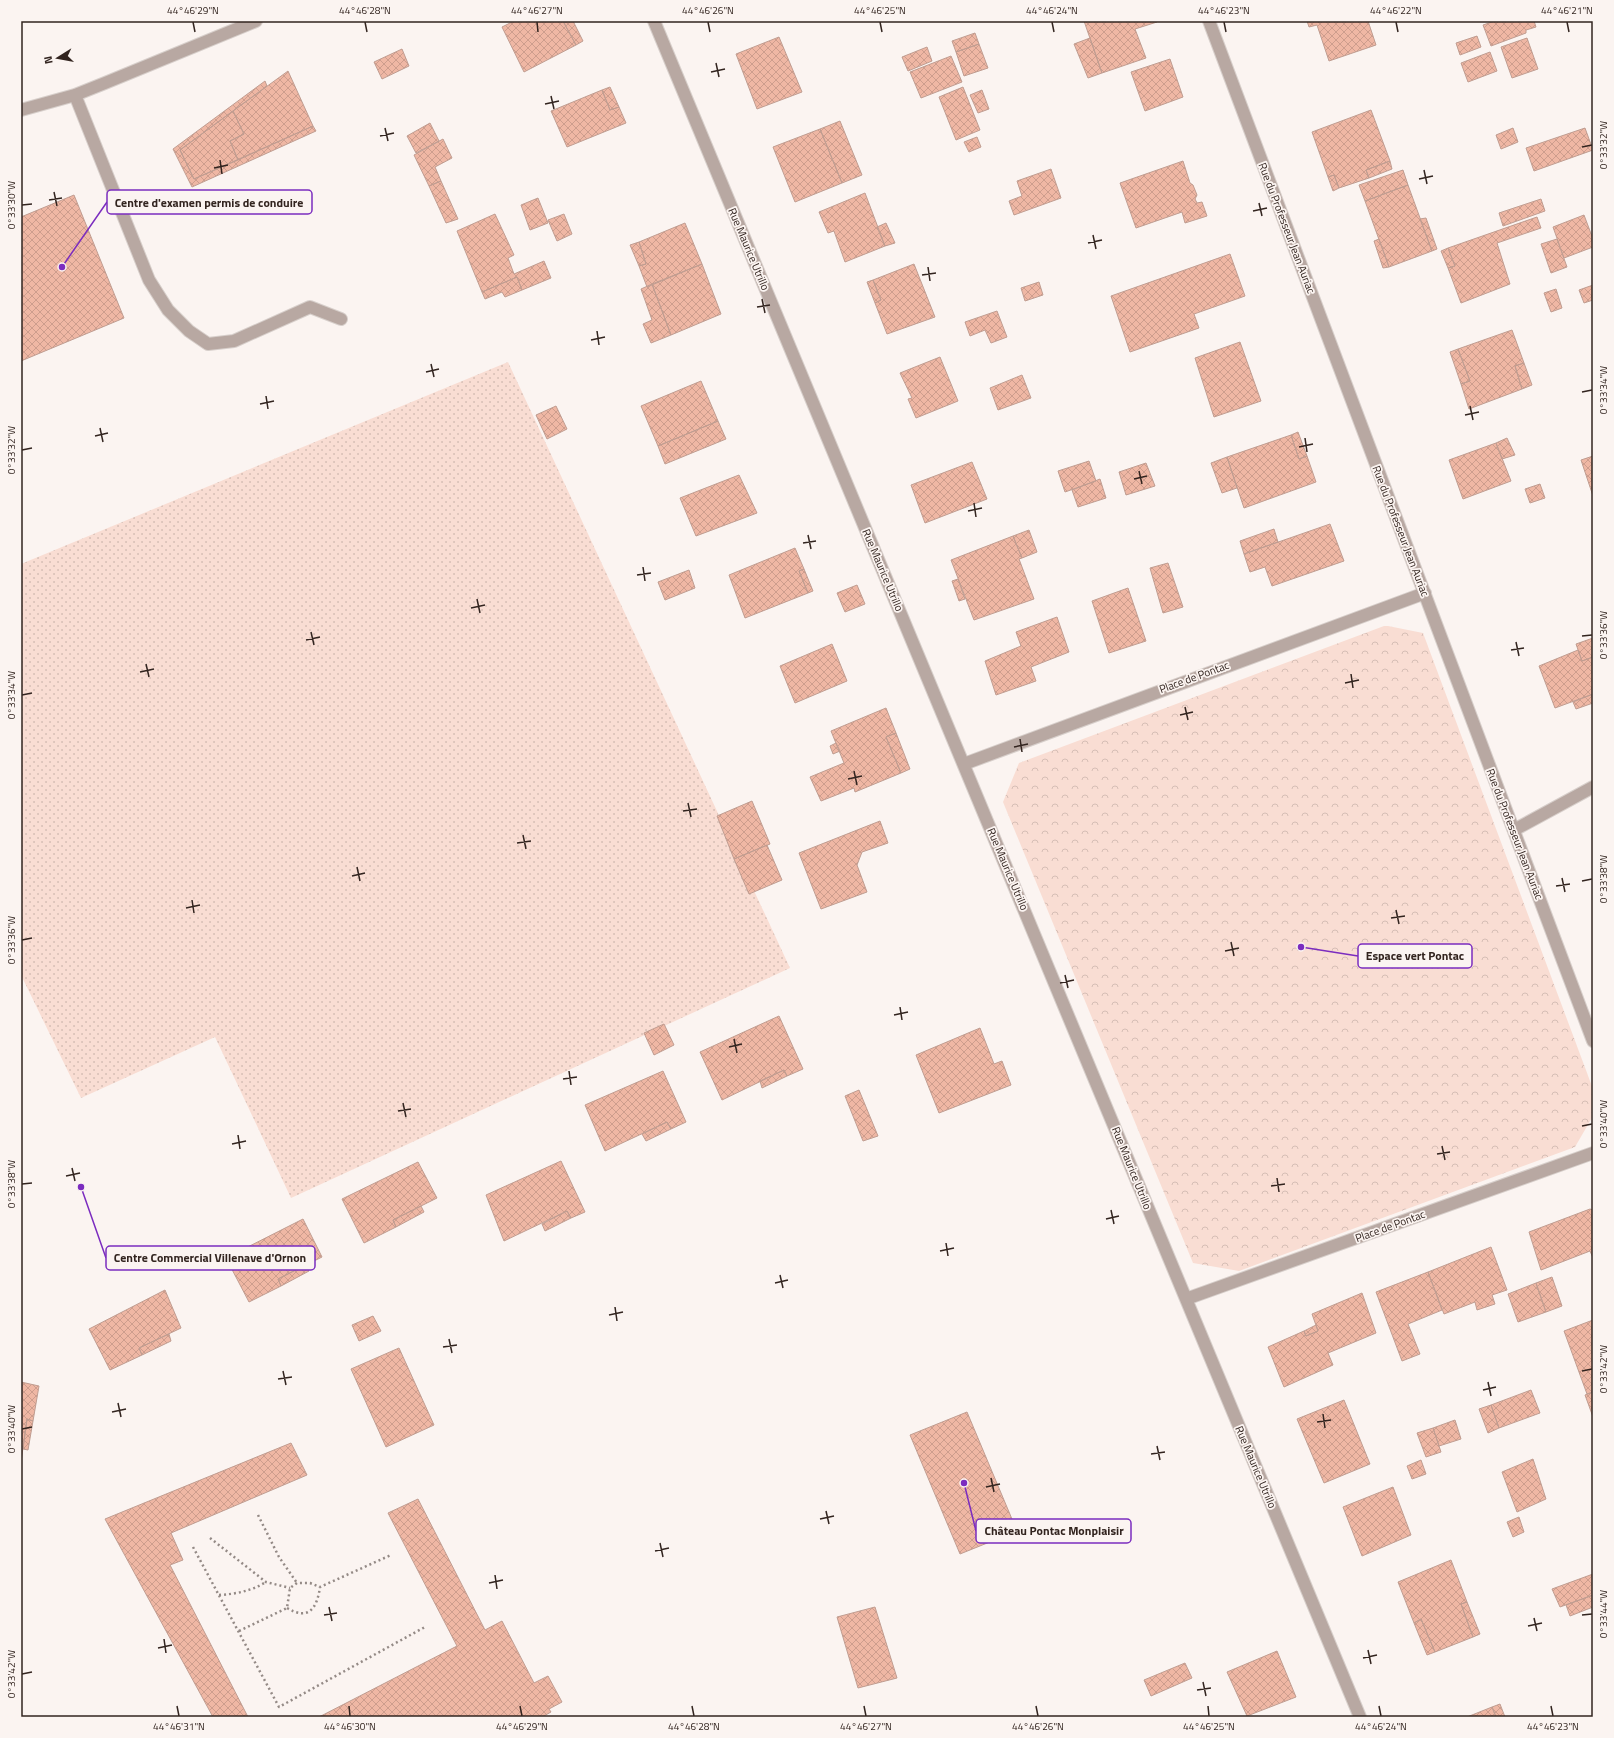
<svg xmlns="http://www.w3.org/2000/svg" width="1614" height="1738" font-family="'Titillium Web',sans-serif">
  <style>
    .grass { fill: url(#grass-dots) }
    .park { fill: url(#park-crowns) }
    .building { fill: url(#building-cross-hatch); stroke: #c09d91 }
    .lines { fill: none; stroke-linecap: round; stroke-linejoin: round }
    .lane-casing { stroke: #d7cfcb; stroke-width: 14 }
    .street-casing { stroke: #d7cfcb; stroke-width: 14 }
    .path { stroke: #948a86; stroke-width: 2.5; stroke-dasharray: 2 3; stroke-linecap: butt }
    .lane { stroke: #b8a8a2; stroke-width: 12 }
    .street { stroke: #b8a8a2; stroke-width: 12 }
    .ticks { fill: none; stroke: #32241f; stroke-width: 1.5 }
    .labels { text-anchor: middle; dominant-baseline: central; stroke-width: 3.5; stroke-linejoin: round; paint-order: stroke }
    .street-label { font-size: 11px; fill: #32241f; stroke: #fbf4f1 }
    .leader { fill: none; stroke: #7b2cbf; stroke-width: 1.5 }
    .callout-dot { fill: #7b2cbf; stroke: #fbf4f1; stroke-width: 1.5 }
    .callout { fill: #fbf4f1; stroke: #7b2cbf; stroke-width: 1.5 }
    .callout-label { font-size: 12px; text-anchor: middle; font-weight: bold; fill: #32241f }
    .neatline { fill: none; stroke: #32241f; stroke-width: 1.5 }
    .ticks-label { font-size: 10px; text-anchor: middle; fill: #32241f }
  </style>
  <defs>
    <pattern id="grass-dots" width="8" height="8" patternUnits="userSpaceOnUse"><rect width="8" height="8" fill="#f9ddd3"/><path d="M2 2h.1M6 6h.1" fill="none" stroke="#d6beb5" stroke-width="1.8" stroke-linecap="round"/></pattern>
    <pattern id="park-crowns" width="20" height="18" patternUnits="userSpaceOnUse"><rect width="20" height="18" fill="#f9ddd3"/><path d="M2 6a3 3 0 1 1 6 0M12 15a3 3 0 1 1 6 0" fill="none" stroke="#d6beb5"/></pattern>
    <pattern id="building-cross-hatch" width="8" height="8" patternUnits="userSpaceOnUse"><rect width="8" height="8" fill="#efb7a4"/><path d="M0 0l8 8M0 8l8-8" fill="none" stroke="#cd9d8d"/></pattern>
  </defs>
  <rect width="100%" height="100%" fill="#fbf4f1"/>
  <path class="grass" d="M508,362L790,968L291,1198L215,1037L81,1098L21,975V564Z"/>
  <path class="park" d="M1384,626H1388L1423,633L1593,1089V1116L1575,1147L1239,1271L1193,1263L1003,802L1019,763Z"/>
  <path class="building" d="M514,21H563L576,45L524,72L502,27Z
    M569,21H573L583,41L576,45L564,23Z
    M1084,21H1157V22L1135,29L1146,58L1102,73Z
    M1307,21H1368L1376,45L1329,61L1317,25L1309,27Z
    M1495,21H1534L1536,27L1526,30V33L1491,46L1483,25Z
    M975,33L979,44L956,52L952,41Z
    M1477,36L1481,47L1460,55L1456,43Z
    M779,37L802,92L757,109L736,54Z
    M1090,38L1102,73L1088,78L1074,44Z
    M1527,38L1538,69L1512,78L1501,47Z
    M979,44L988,68L964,76L956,52Z
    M927,47L932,61L908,71L902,57Z
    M402,49L409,66L382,79L374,62Z
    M1490,52L1497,71L1468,82L1461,63Z
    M951,56L962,82L921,98L910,72Z
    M1170,59L1183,97L1145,111L1131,72Z
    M288,71L313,126L238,160L230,141L244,134L233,111Z
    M265,81L267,86L180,150L194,179L313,126L316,131L192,187L173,149Z
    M610,87L619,107L610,110L602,90Z
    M963,87L980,130L956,140L939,97Z
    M602,90L610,110L619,107L626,123L567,147L551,111Z
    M982,90L989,109L978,113L970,95Z
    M1371,110L1390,161L1366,170L1369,178L1339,188L1334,175L1328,177L1312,132Z
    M233,111L244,134L230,141L238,160L194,179L180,150Z
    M840,121L862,175L842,183L820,129Z
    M430,123L439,141L416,153L407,136Z
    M1513,128L1518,142L1501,149L1496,135Z
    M1585,128L1593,150L1534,171L1526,148Z
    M820,129L842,183L795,202L773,147Z
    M977,137L981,147L969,152L964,142Z
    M443,139L452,158L435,167L441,181L429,186L414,155Z
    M1183,161L1190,183L1193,185L1197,195L1195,199L1197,203L1202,202L1207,216L1185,223L1182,212L1136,228L1120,183Z
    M1390,161L1392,169L1369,178L1366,170Z
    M1051,169L1061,198L1014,215L1009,201L1022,196L1017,181Z
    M1403,170L1408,185L1365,201L1359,185Z
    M1334,175L1339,188L1333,191L1328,177Z
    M441,181L458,219L446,223L429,186Z
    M1408,185L1432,251L1389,267L1365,201Z
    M865,193L885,246L845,262L834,231L828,233L819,212Z
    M74,195L124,318L21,361V217Z
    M538,198L548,223L530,230L521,205Z
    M1541,199L1545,211L1503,226L1499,213Z
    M495,214L514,255L508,258L514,274L544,261L551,278L522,290L517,277L482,292L457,231Z
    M564,214L572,234L557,241L548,220Z
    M1584,215L1593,239V247L1564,258L1553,227Z
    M1537,217L1541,228L1497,243L1510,284L1461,303L1448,268L1455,266L1448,248Z
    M1426,218L1437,249L1432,251L1420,219Z
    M685,223L702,264L647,287L639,266L646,264L639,242Z
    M886,223L895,243L885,246L877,227Z
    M1379,239L1389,267L1383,268L1374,241Z
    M1557,239L1567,267L1551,273L1541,244Z
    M639,242L646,264L639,266L630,245Z
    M1448,248L1455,266L1448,268L1441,251Z
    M1230,254L1245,296L1194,314L1199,328L1130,352L1111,296Z
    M702,264L721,314L671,335L652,284Z
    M914,264L935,317L887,334L875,303L881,300L873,280Z
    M517,277L522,290L505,297L502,292L485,299L482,292Z
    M873,280L881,300L875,303L867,282Z
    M1039,282L1043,295L1025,301L1021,288Z
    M652,284L671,335L651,343L643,324L652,320L641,289Z
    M1593,285V300L1584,303L1579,290Z
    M1556,289L1562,308L1551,312L1544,293Z
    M997,311L1007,337L991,343L985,330L970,336L965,322Z
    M1512,330L1524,363L1515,366L1522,389L1469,409L1461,384L1470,381L1458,349Z
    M1240,342L1261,401L1214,417L1195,358Z
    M1458,349L1470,381L1461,384L1450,352Z
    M940,357L958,401L916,418L908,399L912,398L900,373Z
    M1524,363L1532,385L1522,389L1515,366Z
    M1022,375L1031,398L998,410L990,388Z
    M701,381L718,421L658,446L641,406Z
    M556,406L567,429L547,439L536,415Z
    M718,421L726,439L665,464L658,446Z
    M1298,432L1307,456L1299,459L1291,435Z
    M1291,435L1299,459L1307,456L1316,482L1244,508L1227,457Z
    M1507,438L1515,455L1502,459L1496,443Z
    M1496,443L1511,481L1463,499L1449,460Z
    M1593,456V496L1581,460Z
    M1227,457L1237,488L1222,493L1211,463Z
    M1089,461L1096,481L1065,492L1058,471Z
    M972,462L987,499L925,523L911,485Z
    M1146,463L1155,486L1126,495L1119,472Z
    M739,475L757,513L696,536L680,498Z
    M1100,479L1106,498L1078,507L1072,490Z
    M1540,484L1545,498L1530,503L1525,489Z
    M1330,524L1344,561L1272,586L1265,567L1250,572L1244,554Z
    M1274,529L1278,542L1244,554L1240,541Z
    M1029,530L1037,552L1022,558L1013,536Z
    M1013,536L1022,558L1019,559L1034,599L974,620L951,560Z
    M795,548L804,569L799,571L808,593L745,618L729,575Z
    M1168,563L1183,607L1163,613L1150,568Z
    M804,569L813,591L808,593L799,571Z
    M689,570L695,588L665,600L658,582Z
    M958,579L965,599L959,601L952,581Z
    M857,585L865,604L845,612L837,593Z
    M1128,588L1146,641L1109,653L1092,601Z
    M1057,617L1069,652L1031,667L1036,681L996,695L985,661L1021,646L1016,632Z
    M1593,638V657L1582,661L1576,644Z
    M832,644L847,681L795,703L780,666Z
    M1578,650L1582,661L1593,657V694L1555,708L1539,666Z
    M1593,694V703L1576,709L1573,702Z
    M886,708L896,733L886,737L901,773L855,792L854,788L821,801L810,777L844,763L831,731Z
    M896,733L910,769L901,773L886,737Z
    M836,743L840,751L833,754L830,746Z
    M752,801L770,844L734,859L717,816Z
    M880,821L888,843L862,852L857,865L867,892L821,909L799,853Z
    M767,845L782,880L749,894L734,859Z
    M779,1016L803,1069L787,1076L784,1070L722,1100L700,1052Z
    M664,1024L674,1045L654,1055L644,1033Z
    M980,1028L994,1064L1002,1061L1011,1085L939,1113L916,1055Z
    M784,1070L787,1076L762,1088L760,1081Z
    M663,1071L686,1122L671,1129L667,1122L605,1151L585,1105Z
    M859,1090L878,1136L863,1141L845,1096Z
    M667,1122L671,1129L646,1141L642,1134Z
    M561,1161L585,1212L571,1218L567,1211L504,1241L486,1195Z
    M418,1162L437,1198L393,1220L396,1227L364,1243L342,1199Z
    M421,1206L424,1212L396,1227L393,1220Z
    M1590,1209L1593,1210V1258L1590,1251L1541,1270L1529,1232Z
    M567,1211L571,1218L545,1231L542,1224Z
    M303,1219L322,1257L278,1279L281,1286L249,1302L226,1258Z
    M1491,1247L1507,1290L1492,1295L1495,1304L1477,1310L1475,1302L1444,1314L1428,1272Z
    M305,1265L309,1271L281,1286L278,1279Z
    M1428,1272L1442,1310L1408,1324L1420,1354L1402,1361L1376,1292Z
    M1552,1277L1562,1306L1546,1312L1536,1283Z
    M1536,1283L1546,1312L1518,1322L1508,1294Z
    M165,1290L181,1328L139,1348L142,1355L110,1370L89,1329Z
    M1362,1293L1376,1333L1328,1353L1333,1365L1284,1387L1268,1347L1304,1331L1306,1336L1318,1331L1312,1314Z
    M373,1316L381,1331L359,1341L352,1325Z
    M1593,1320V1392L1587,1394L1564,1331Z
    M1316,1325L1318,1331L1306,1336L1304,1331Z
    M169,1334L171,1341L142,1355L139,1348Z
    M399,1348L434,1425L386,1447L351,1369Z
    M21,1382L39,1386L33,1421L27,1419L21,1462Z
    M1531,1390L1540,1413L1499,1428L1491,1405Z
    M1593,1392V1417L1585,1395Z
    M1344,1400L1370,1464L1324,1483L1297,1419Z
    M1491,1405L1499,1428L1488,1433L1479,1409Z
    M967,1412L1017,1531L960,1554L910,1435Z
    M27,1419L33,1421L28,1450L23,1449Z
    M1455,1420L1461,1439L1439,1446L1433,1428Z
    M1433,1428L1441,1452L1426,1457L1417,1433Z
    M291,1443L307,1475L171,1533L183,1560L170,1565L248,1717H213L105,1519Z
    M1533,1459L1546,1499L1517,1512L1502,1472Z
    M1421,1460L1426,1474L1412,1479L1407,1466Z
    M1393,1487L1411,1535L1362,1556L1343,1507Z
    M418,1499L485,1630L502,1621L534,1683L548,1676L562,1702L549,1709L551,1712L542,1717H319L457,1646L388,1513Z
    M1519,1517L1524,1532L1513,1537L1507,1522Z
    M1451,1560L1467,1602L1461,1604L1473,1637L1435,1652L1421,1619L1414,1623L1398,1582Z
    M1593,1574V1595L1560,1607L1552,1589Z
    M1593,1595V1607L1570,1616L1566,1605Z
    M1467,1602L1480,1634L1473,1637L1461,1604Z
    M875,1607L897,1678L858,1688L837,1617Z
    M1421,1619L1435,1652L1427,1655L1414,1623Z
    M1277,1651L1296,1697L1247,1716L1227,1672Z
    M1185,1663L1192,1678L1151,1696L1144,1680Z
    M1500,1704L1505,1717H1496L1492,1707Z
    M1492,1707L1496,1717H1467Z"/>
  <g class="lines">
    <g class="lane-casing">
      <path id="lane" d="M75,95L149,280L168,310L189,331L208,344L234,341L310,307L341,319
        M21,110L75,95L105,83L256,21"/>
    </g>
    <g class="street-casing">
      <path id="street" d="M654,21L1360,1717
        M1209,21L1593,1041
        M964,764L1425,593
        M1514,830L1593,787
        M1186,1299L1593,1153"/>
    </g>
    <path class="path" d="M258,1515L279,1557L297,1583
      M210,1538L266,1582L290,1588
      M193,1547L279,1707L425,1627
      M219,1595C236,1594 251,1591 266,1582
      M287,1608C309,1621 317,1608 320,1587
      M239,1631L287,1608L290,1588L297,1583H310L320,1587L391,1555"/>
    <use href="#lane" class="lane"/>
    <use href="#street" class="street"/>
  </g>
  <path class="ticks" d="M193,22L195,32M365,22L367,32M537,22L538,32M708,22L710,32M880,22L882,32M1052,22L1054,32M1224,22L1226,32M1396,22L1398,32M1567,22L1569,32M716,63L719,77M711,72L725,69M551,96L554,109M545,104L559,101M385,128L388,141M380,136L394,133M1582,147L1592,145M220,160L222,174M214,168L228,165M1424,170L1427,184M1419,179L1433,176M54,192L57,206M49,200L62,198M1259,203L1262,216M22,205L32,204M1253,211L1267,208M1093,235L1096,249M1088,243L1102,240M928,267L930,281M922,275L936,273M762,299L765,313M757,307L770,305M597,331L599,345M591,340L605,337M431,364L434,377M426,372L439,369M1582,392L1592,390M266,396L268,409M260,404L274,401M1470,406L1473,420M1465,415L1479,412M100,428L103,442M95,436L108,433M1305,438L1307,452M1299,447L1313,444M22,450L32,448M1139,471L1142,484M1134,479L1147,476M974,503L976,517M968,511L982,508M808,535L811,549M803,543L816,541M643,567L645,581M637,575L651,573M477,599L480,613M471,608L485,605M311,632L314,645M1582,636L1592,635M306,640L320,637M1516,642L1519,656M1511,650L1524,648M146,664L149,677M140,672L154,669M1351,674L1353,688M1345,683L1359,680M22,695L32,693M1185,707L1188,720M1180,715L1193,712M1020,739L1022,752M1014,747L1028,744M854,771L857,785M848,779L862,776M688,803L691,817M683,811L697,809M523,835L526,849M517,843L531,841M357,867L360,881M352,876L365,873M1562,878L1565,892M1582,881L1592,879M1556,886L1570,884M192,900L194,913M186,908L200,905M1396,910L1399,924M1391,918L1405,916M22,940L32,938M1231,942L1234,956M1225,951L1239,948M1065,975L1068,988M1060,983L1074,980M900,1007L902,1020M894,1015L908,1012M734,1039L737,1053M729,1047L742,1044M569,1071L571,1085M563,1079L577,1077M403,1103L406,1117M398,1111L411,1109M1582,1126L1592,1124M238,1135L240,1149M232,1144L246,1141M1442,1146L1445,1160M1437,1154L1450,1152M72,1168L75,1181M66,1176L80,1173M1277,1178L1279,1192M22,1184L32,1183M1271,1186L1285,1184M1111,1210L1114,1224M1106,1219L1119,1216M946,1243L948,1256M940,1251L954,1248M780,1275L783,1288M775,1283L788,1280M615,1307L617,1321M609,1315L623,1312M449,1339L452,1353M443,1347L457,1345M283,1371L286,1385M1582,1371L1592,1369M278,1379L292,1377M1488,1382L1491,1396M1483,1390L1496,1387M118,1403L121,1417M112,1412L126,1409M1323,1414L1325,1428M1317,1422L1331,1420M22,1429L32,1427M1157,1446L1160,1460M1151,1454L1165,1452M991,1478L994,1492M986,1487L1000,1484M826,1511L829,1524M820,1519L834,1516M660,1543L663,1557M655,1551L669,1548M495,1575L497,1589M489,1583L503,1580M329,1607L332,1621M324,1615L337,1613M1582,1615L1592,1614M1534,1618L1537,1631M1528,1626L1542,1623M164,1639L166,1653M158,1648L172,1645M1368,1650L1371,1664M1363,1658L1377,1655M22,1674L32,1672M1203,1682L1206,1696M1197,1690L1211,1688M177,1706L179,1716M349,1706L350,1716M520,1706L522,1716M692,1706L694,1716M864,1706L866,1716M1036,1706L1038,1716M1208,1706L1209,1716M1379,1706L1381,1716M1551,1706L1553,1716"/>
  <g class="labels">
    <g class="street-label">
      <text transform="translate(1287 228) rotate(69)">Rue du Professeur Jean Auriac</text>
      <text transform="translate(749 249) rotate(67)">Rue Maurice Utrillo</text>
      <text transform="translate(1401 531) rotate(69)">Rue du Professeur Jean Auriac</text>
      <text transform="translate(883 570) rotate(67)">Rue Maurice Utrillo</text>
      <text transform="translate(1194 677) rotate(-20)">Place de Pontac</text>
      <text transform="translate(1515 834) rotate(69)">Rue du Professeur Jean Auriac</text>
      <text transform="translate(1008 869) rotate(67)">Rue Maurice Utrillo</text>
      <text transform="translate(1132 1168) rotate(68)">Rue Maurice Utrillo</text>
      <text transform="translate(1390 1226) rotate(-20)">Place de Pontac</text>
      <text transform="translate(1256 1467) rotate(67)">Rue Maurice Utrillo</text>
    </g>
  </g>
  <path class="leader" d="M62 267L107 202M1301 947L1358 956M81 1187L106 1258M964 1483L976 1531"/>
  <g class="callout-dot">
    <circle cx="62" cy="267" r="4"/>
    <circle cx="1301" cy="947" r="4"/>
    <circle cx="81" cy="1187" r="4"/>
    <circle cx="964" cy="1483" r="4"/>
  </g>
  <g class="callout">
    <rect x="107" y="190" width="205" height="24" rx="4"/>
    <rect x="1358" y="944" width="114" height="24" rx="4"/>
    <rect x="106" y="1246" width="209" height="24" rx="4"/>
    <rect x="976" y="1519" width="155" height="24" rx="4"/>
  </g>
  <g class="callout-label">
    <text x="209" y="207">Centre d'examen permis de conduire</text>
    <text x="1415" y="960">Espace vert Pontac</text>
    <text x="210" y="1262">Centre Commercial Villenave d'Ornon</text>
    <text x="1054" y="1535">Château Pontac Monplaisir</text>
  </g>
  <rect width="1614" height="1738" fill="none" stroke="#fbf4f1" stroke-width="44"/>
  <g transform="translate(58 58) rotate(259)" stroke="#fbf4f1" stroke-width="3" paint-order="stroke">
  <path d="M0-3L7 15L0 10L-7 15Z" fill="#32241f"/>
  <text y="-6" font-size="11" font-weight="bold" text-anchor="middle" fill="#32241f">N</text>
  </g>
  <rect x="22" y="22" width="1570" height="1694" class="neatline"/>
  <g class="ticks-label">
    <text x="193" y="14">44°46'29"N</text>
    <text x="365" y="14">44°46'28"N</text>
    <text x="537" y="14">44°46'27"N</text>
    <text x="708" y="14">44°46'26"N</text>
    <text x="880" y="14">44°46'25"N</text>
    <text x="1052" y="14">44°46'24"N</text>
    <text x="1224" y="14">44°46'23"N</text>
    <text x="1396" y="14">44°46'22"N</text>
    <text x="1567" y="14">44°46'21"N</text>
    <text transform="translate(1603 145) rotate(-90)" y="4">0°33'32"W</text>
    <text transform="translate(11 205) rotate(-90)" y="4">0°33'30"W</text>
    <text transform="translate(1603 390) rotate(-90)" y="4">0°33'34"W</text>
    <text transform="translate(11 450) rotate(-90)" y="4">0°33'32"W</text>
    <text transform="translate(1603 635) rotate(-90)" y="4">0°33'36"W</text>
    <text transform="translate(11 695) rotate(-90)" y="4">0°33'34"W</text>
    <text transform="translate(1603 879) rotate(-90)" y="4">0°33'38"W</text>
    <text transform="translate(11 940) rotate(-90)" y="4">0°33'36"W</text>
    <text transform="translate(1603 1124) rotate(-90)" y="4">0°33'40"W</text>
    <text transform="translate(11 1184) rotate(-90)" y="4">0°33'38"W</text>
    <text transform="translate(1603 1369) rotate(-90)" y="4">0°33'42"W</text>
    <text transform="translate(11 1429) rotate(-90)" y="4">0°33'40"W</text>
    <text transform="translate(1603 1614) rotate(-90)" y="4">0°33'44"W</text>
    <text transform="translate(11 1674) rotate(-90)" y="4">0°33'42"W</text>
    <text x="179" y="1730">44°46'31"N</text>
    <text x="350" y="1730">44°46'30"N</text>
    <text x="522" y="1730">44°46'29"N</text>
    <text x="694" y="1730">44°46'28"N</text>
    <text x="866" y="1730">44°46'27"N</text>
    <text x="1038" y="1730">44°46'26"N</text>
    <text x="1209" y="1730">44°46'25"N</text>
    <text x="1381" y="1730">44°46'24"N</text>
    <text x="1553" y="1730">44°46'23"N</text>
  </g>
</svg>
